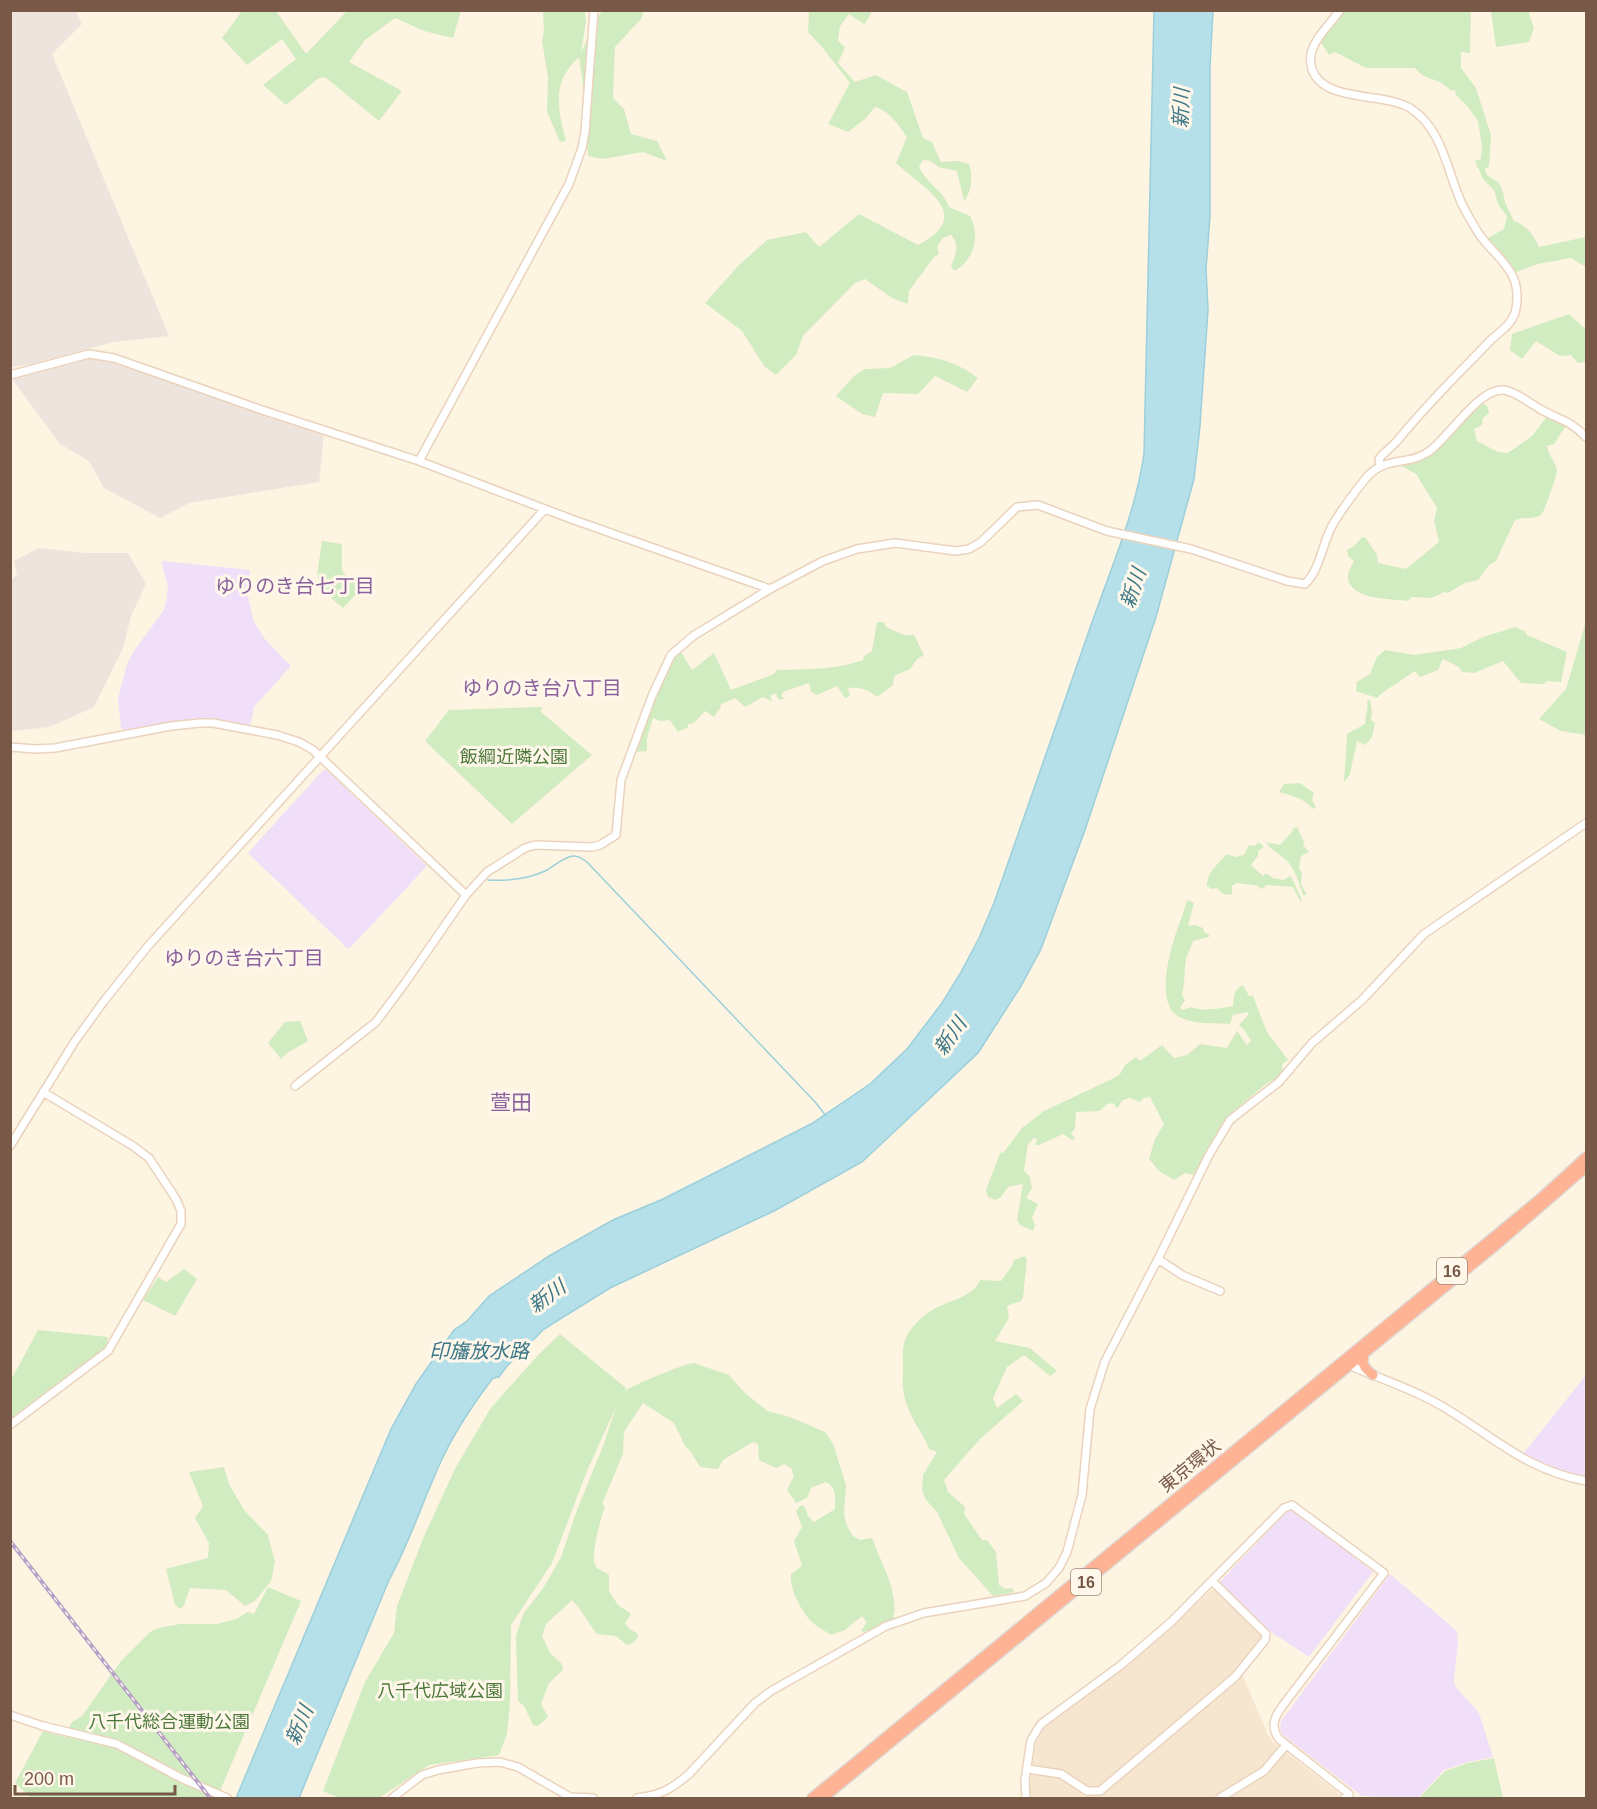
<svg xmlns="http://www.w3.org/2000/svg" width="1597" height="1809" font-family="Arial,'Noto Sans JP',sans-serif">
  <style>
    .residential { fill: #f6e6d0 }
    .industrial { fill: #ede5dd }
    .education { fill: #f1dffa }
    .green { fill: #d1ecc0 }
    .water { fill: #b5e0e9; stroke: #9bcfdb; stroke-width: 1.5 }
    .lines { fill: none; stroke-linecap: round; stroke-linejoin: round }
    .stream { stroke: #9bcfdb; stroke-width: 1.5 }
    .secondary-casing { stroke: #ead3bd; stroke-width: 10 }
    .highway-casing { stroke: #dfd7d3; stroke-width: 12 }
    .secondary { stroke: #fff; stroke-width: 7 }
    .highway { stroke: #fdb394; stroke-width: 9 }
    .rail-casing { stroke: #b7a0c8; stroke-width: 4 }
    .rail { stroke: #fff7ea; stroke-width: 1.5; stroke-dasharray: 4.5; stroke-linecap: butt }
    .labels { text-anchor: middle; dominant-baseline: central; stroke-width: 6; stroke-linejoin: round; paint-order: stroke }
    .shield { fill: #fff7ea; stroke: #a08878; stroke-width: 1.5 }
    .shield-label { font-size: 16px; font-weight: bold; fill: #785947 }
    .park-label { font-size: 18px; fill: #4c793b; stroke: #fff7ea }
    .street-label { font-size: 18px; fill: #785947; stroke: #fff7ea }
    .water-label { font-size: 20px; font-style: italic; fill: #3b7786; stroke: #fff7ea }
    .neighbourhood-label { font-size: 20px; fill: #8a619c; stroke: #fff7ea }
    .quarter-label { font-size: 21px; fill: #8a619c; stroke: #fff7ea }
  </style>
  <rect width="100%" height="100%" fill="#fef4e2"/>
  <path class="residential" d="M1214,1588L1261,1633V1639L1239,1667L1268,1735L1273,1742L1338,1793V1798H1030V1782L1036,1743L1045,1727L1135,1660Z"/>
  <path class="industrial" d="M11,10L76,11L82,24L52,54L169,336L114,342L32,364L11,367Z
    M89,359L116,362L324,433L319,482L189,503L160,518L104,488L89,461L60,444L12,379Z
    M39,548L85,553H128L146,584L131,616L123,648L94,707L49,727L11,731V580L17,575L14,561Z"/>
  <path class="education" d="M163,561L250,570L248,596L253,620L264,638L290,665V667L254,707L251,723L249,725L217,720L192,719L124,730L121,728L118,699L127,664L134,651L164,610L166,603L168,586L162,564Z
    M323,770H327L427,866L350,948H347L248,853Z
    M1586,1375V1477L1551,1468L1523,1454Z
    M1290,1510L1296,1512L1323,1532L1373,1572L1309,1657L1265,1628L1219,1583L1285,1514Z
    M1390,1574L1457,1631L1458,1641L1454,1680L1455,1686L1479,1713L1493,1757L1468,1762L1444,1770L1418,1798L1362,1796L1283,1735L1280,1729L1281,1721L1284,1717Z"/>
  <path class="green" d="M1528,10L1534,28L1529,42L1496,47L1491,11Z
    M242,11H276L306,54L347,11H461L453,38L424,31L395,18L365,40L349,62L402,91L379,121L325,77L319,78L286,105L263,85L296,59L282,39L247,65L222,38Z
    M543,11H585L586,22L581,53L598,16L603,11H644L641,19L615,47L613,98L624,109L631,134L657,141L667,161L643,152L603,159L588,156L583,86L579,57C552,81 557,108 566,141L560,142L547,112L548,77L542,41L544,31Z
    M809,11H872L867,21L864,24L849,14L840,26L838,41L845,47L838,63L855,82L876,75L907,92L923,138L932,142L941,162L959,161L969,164C973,176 972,191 964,201L957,171L939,167L930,161L923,160L919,167C926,182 944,192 949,207L970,216C981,236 974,261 954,271L951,266C956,254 960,246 951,235L943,238L937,246L939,254L934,257L909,291L908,304L892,298L865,279L855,283L803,336L796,355L776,375L764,366L742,331L705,303L738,266L767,240L806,232L819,247L859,214L918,245C977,214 922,188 896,163L907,137C899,126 889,110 875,107L865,119L848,132L828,124L850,83L822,47L808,32Z
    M1342,11H1471L1470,53L1461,52V68L1476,88L1491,135L1489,166L1485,169L1487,175L1499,183L1503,192L1505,203L1514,221C1526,225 1534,235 1539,247L1586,237V267L1571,258L1538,264L1516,272L1512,271L1486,239L1504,229L1507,216L1498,204L1494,190L1483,179L1475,161L1481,159L1482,146L1478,121L1468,107L1456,95L1455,90L1451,91C1437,75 1427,83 1415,68H1366L1335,52L1329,55L1319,40L1331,29Z
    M1569,314L1583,327H1586V362L1578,363L1571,355L1560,356L1536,341L1522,359L1510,350L1512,334Z
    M914,355C941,358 956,362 978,378L967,392L935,376L918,394L883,393L875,417L862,414L836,396L854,376L865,369L890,368Z
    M1483,403L1488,407L1489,413L1483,418L1482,425L1474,429L1477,441L1498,452L1508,453L1532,436L1548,415L1567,424L1554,444L1547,446C1548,455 1555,461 1557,469C1558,473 1545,509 1542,514C1535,521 1521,515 1514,522L1496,561L1489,565L1478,580L1465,583L1448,593L1444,592L1431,598L1412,597L1408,601C1391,599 1345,600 1348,574C1349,570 1352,564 1354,561L1348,556L1347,550L1354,546L1362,537L1366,538L1377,555L1378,563L1406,569L1439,542L1434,521L1437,508L1416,474L1401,466V464C1435,455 1457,424 1483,403Z
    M322,541L342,544V571L361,589L343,608C310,581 317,581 322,541Z
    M1586,621V735L1561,731L1539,719L1566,689Z
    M877,622H884L886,627L904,635H914L924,655L917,659L910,669L894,676L893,685L877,697C868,689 860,687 848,688L850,696L845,698L837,686L817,695L811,692L809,683L783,692L781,697H785L782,700L778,699L776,693L771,695V699L773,702L763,697L745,707L735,698L720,705L721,707L714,717L705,711L694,723L688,724V727L678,732L670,720L660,721L653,718L647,738V751L633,752C644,723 661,673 680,650L692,670L714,653L731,690L774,674L777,670C806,669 836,670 863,660L864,656L872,651Z
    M1515,627L1525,631L1527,635L1567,652L1561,682L1547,681L1544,684L1521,683L1503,661L1474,673L1462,672L1459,667L1443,659L1438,670L1420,677L1415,671L1382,693L1377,698L1356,691L1357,682L1370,674L1377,657L1385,650L1414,655L1461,648L1483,637Z
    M1367,700H1370L1372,712L1371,720L1375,723L1372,737L1365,745L1357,741L1350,774L1344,782L1347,734L1365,724C1365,715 1369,709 1367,700Z
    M542,707L541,712L592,755L512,824L425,741L449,710Z
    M1300,783L1314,793L1312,800L1316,807L1313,809C1305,799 1291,795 1279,792L1284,784Z
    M1297,827L1304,842L1303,845L1309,852L1301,856L1299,869L1302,873L1301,884L1307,895H1303C1299,884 1296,871 1288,862C1281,855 1271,851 1266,842L1280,845L1292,832L1293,829Z
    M1259,842L1264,847L1258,851V856L1251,865L1263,876L1266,873L1273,878L1283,880L1291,876L1302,900L1300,901L1293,887L1267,885L1262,889L1255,885L1236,883L1232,886V894C1225,896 1222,894 1217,888L1212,889L1207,886C1206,873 1219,863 1227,854L1235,857L1244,855L1249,845L1254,846Z
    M1188,900L1194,903L1188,926L1195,925L1203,928L1205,933L1209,934V937L1193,941C1191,948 1187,954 1186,960C1184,972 1185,983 1182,995L1185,1000L1180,1008L1183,1010L1191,1007C1201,1012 1223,1008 1233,1006C1234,997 1233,990 1243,985L1249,996H1253L1267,1032L1288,1060L1282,1064L1283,1074L1266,1084L1230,1114L1222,1124L1195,1175L1185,1173L1174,1180L1159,1171L1149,1159L1155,1139L1164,1124L1150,1097L1144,1098L1140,1102L1130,1098L1123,1100L1117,1108L1113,1103L1107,1104L1100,1111L1076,1112L1075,1129L1071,1133L1075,1138L1072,1140L1063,1134L1039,1145H1035L1037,1139L1034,1138L1028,1144L1024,1171L1030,1177L1032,1188L1026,1198L1038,1204L1032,1218L1035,1225L1033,1231L1020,1225L1017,1220L1023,1184L1008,1187L1001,1197L995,1200L988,1197L986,1190L1000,1153L1004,1152L1022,1128L1044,1111L1114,1078L1120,1074L1125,1065L1136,1057L1140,1061L1162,1045L1174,1058L1187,1055L1200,1044L1227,1048L1237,1031L1247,1045L1251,1041L1245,1031L1239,1025L1249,1014L1247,1012L1233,1015L1230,1024C1214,1023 1190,1025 1176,1015C1154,998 1173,938 1182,917C1184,911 1184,906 1188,900Z
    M300,1021L308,1041L287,1053L281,1059L268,1043L285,1022Z
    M1025,1256L1027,1259L1023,1297L1021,1301L1007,1306L1009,1318L995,1341L1030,1348L1057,1371L1050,1376L1024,1355L1007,1367L993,1398L997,1408L1016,1394L1023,1401L980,1439L944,1480L948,1492L965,1507L964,1514L982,1540H987L996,1552L999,1585L1006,1589L1012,1588L1014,1592L993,1596L959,1558L937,1512L926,1500L922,1491L923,1475L937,1452L929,1449C924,1435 913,1422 908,1408C903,1396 902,1384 903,1371C903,1361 902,1353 904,1344C908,1327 927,1311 942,1305C956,1299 974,1295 980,1280L1001,1281L1012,1266L1014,1260Z
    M184,1269L197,1279L175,1316L143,1300L158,1277L166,1282Z
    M38,1330L108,1337L106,1349L11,1422V1380Z
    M560,1334L626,1388L625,1391C633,1385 686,1363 694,1363L729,1375L744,1392L767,1411L790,1417L825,1432L833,1444L846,1485L844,1514L847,1526L853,1536L860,1540L871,1538L873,1540C881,1564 900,1593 893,1619L865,1632L861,1631L867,1622L862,1616L845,1630L831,1635C825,1631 817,1627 811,1621C801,1611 789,1588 791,1574L802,1566L794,1541L802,1527L796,1511L801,1505L805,1507L808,1516L814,1522L835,1509C835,1497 837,1488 826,1482L811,1488L807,1498L796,1503L787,1490L794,1476L791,1468L784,1464L776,1468L759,1460L758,1444L753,1442L723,1460L718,1469L700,1467L691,1452L685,1446L674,1423L643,1403L624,1432L623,1454L602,1504L605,1507C601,1518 588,1560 597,1568C601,1571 606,1572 609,1575V1591L618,1605L631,1614L625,1623L629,1629L637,1633L638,1637L633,1643L627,1645L616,1636L597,1634C588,1623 582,1610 572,1600L546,1624L542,1636L550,1653L562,1664L563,1670L549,1683L541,1704L548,1717L538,1726L533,1725L524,1706L518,1701L516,1637L520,1623L524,1613L544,1587L561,1557L577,1510L603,1446L616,1407L587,1471L552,1563L511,1625L510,1703L507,1734L499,1755L429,1765L379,1798H339L323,1791L365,1682L394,1633L397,1606L424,1536L455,1469L490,1409L538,1355Z
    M224,1467L229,1484L244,1510L268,1535L275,1562L271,1581L255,1601L245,1606L226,1590L190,1588L184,1605L181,1609L175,1605L166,1569L208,1558L209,1543L195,1518L203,1506L189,1472Z
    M268,1587L301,1601L217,1798H31L15,1783L43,1731L65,1737L72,1722L82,1716L121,1661L150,1632L158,1628L180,1624H217L236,1619L248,1612L254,1614Z
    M1494,1758L1503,1798H1419L1445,1771L1468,1763Z"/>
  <path class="water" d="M1154,11H1213L1210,67V216L1206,269L1208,310L1200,426L1194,479L1156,617L1085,830L1041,949L1021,986L978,1053L862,1162L774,1211L610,1288L544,1329L507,1366L499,1377L493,1378C474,1403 457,1428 443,1457C424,1497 411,1540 389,1580L299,1798H236L391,1429L416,1384L454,1330L467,1321L489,1296L549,1256L613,1220L663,1199L811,1124L870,1084L907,1049L942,1003L960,974L979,938L994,903C1026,811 1058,720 1090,628C1110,570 1135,515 1144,454Z"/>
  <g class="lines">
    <path class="stream" d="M488,880C507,881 528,879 545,871C554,867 564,856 574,856C579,856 583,859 587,862L816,1103L826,1116"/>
    <g class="secondary-casing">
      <path id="secondary" d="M1340,10C1328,28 1304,46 1312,69C1323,103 1384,92 1410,108C1442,128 1447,170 1461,202C1466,213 1473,224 1479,234C1489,249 1506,261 1513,277C1518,287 1518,303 1515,313C1510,327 1498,332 1488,343C1457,375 1426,405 1398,440C1392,447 1384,452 1379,459L1380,465
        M10,375L89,354L114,358L262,410L419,461L574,520L770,589
        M419,461L569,184L582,148L585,132L594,10
        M10,747L36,749L55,748L171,726L200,723H213L277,735L299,742L313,750L466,895
        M295,1086L376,1022L405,983L466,895L487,872L525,848L535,845L592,847L600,845L616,835L621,780L652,696L671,655L693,636L770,589L823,561L857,549L895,543L956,551L969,549L981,542L1017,507L1038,505L1107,531L1191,549L1287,581L1305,584C1320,570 1322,544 1332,526C1341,510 1354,493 1366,478C1384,456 1408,466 1428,452C1448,439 1479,387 1504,390C1517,392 1529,403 1540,409C1559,420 1570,420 1586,437
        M10,1146L75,1041L104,1001L148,946L545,509
        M1158,1259L1182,1275L1220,1291
        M1347,1364C1377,1378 1411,1388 1440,1405C1492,1435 1525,1470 1586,1481
        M10,1425L108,1351L181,1224V1211L176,1199L149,1158L133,1146L43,1092
        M10,1715L43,1726L117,1744L181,1778L227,1798
        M1028,1769L1061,1774L1087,1791H1100L1235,1677L1265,1640L1266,1634L1213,1582
        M392,1798L422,1775L438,1770L477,1763L500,1762L518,1767L570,1797L593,1798
        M637,1798C661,1795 670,1790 689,1774L755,1703L771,1691L886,1626L924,1613L1025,1596L1046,1583L1059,1568L1067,1552L1082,1495L1090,1409L1105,1361L1158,1259L1209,1155L1230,1120L1279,1082L1312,1043L1362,1000L1424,934L1586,823
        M1026,1798L1025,1780L1031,1740L1041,1724L1121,1665L1171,1622L1284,1508L1292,1505L1384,1573L1287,1700C1277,1713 1268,1724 1279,1739L1349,1794L1344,1798
        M1220,1798L1264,1771L1286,1745"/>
    </g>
    <g class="highway-casing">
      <path id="highway" d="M1365,1352C1360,1363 1364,1368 1373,1375
        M812,1798L1540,1199L1586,1157
        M823,1798L1496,1245L1586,1167"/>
    </g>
    <use href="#secondary" class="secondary"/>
    <use href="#highway" class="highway"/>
    <g class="rail-casing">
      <path id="rail" d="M10,1541L210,1798"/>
    </g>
    <use href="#rail" class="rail"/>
  </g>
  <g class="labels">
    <g class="shield">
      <rect x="1437" y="1258" width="30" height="26" rx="4.5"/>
      <rect x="1071" y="1569" width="30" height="26" rx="4.5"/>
    </g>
    <g class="shield-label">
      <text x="1452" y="1271">16</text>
      <text x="1086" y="1582">16</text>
    </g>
    <g class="park-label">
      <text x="514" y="757">飯綱近隣公園</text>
      <text x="440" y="1691">八千代広域公園</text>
      <text x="169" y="1722">八千代総合運動公園</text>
    </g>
    <g class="street-label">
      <text transform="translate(1190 1466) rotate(-39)">東京環状</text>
    </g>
    <g class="water-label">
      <text transform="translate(1181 108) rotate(-88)">新川</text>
      <text transform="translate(1133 588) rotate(-71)">新川</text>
      <text transform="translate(950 1036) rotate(-55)">新川</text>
      <text transform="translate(547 1296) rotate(-36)">新川</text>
      <text x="479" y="1351">印旛放水路</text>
      <text transform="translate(299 1725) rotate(-67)">新川</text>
    </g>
    <g class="neighbourhood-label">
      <text x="295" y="586">ゆりのき台七丁目</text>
      <text x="542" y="688">ゆりのき台八丁目</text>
      <text x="244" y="958">ゆりのき台六丁目</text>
    </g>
    <g class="quarter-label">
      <text x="511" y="1102">萱田</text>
    </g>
  </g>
  <rect width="1597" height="1809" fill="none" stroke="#785947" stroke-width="24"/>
  <path d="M15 1785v9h160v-9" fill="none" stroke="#785947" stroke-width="3"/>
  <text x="24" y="1785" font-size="18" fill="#785947" stroke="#fff7ea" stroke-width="4.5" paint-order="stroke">200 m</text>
</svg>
